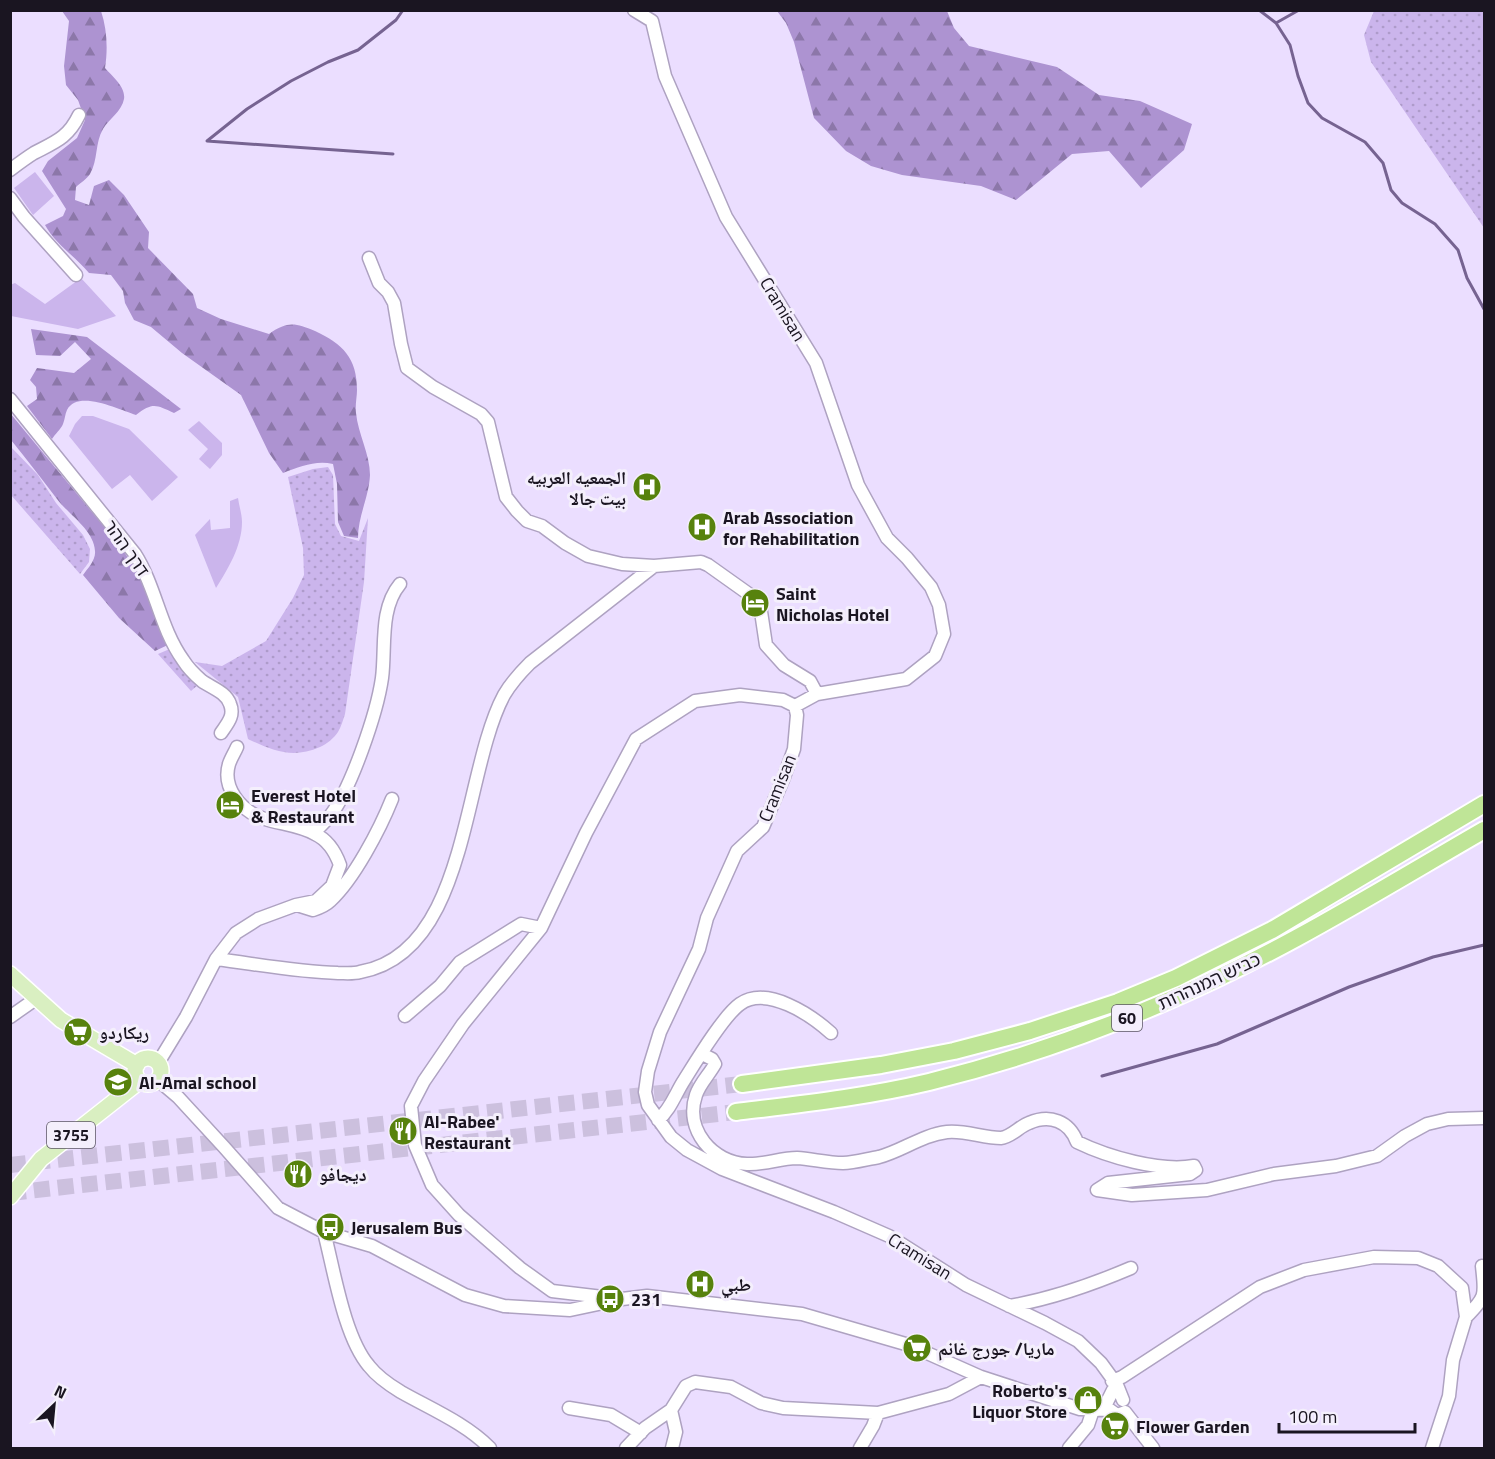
<svg xmlns="http://www.w3.org/2000/svg" width="1495" height="1459" font-family="'Titillium Web','Noto Naskh Arabic','Noto Sans Hebrew',sans-serif">
  <style>
    .grass { fill: url(#grass-dots) }
    .forest { fill: url(#forest-firs) }
    .green { fill: #cbb5ec }
    .lines { fill: none; stroke-linecap: round; stroke-linejoin: round }
    .stream { stroke: #766391; stroke-width: 3 }
    .highway-tunnel { stroke: #ccc0de; stroke-width: 16; stroke-dasharray: 16 8; stroke-linecap: butt }
    .minor-casing { stroke: #aea2c1; stroke-width: 15 }
    .major-casing { stroke: #fff; stroke-width: 18 }
    .highway-casing { stroke: #fff; stroke-width: 20 }
    .minor { stroke: #fff; stroke-width: 12 }
    .major { stroke: #d9efc1; stroke-width: 15 }
    .highway { stroke: #bfe597; stroke-width: 16 }
    .labels { text-anchor: middle; dominant-baseline: central; stroke-width: 6; stroke-linejoin: round; paint-order: stroke }
    .shield { fill: #f4effc; stroke: #5b5663; stroke-width: 1.5 }
    .shield-label { font-size: 16px; font-weight: bold; fill: #1a1521 }
    .street-label { font-size: 18px; fill: #1a1521; stroke: #f4effc }
    .poi-label { font-size: 18px; font-weight: bold; fill: #1a1521; stroke: #f4effc; text-anchor: start }
  </style>
  <defs>
    <pattern id="grass-dots" width="8" height="8" patternUnits="userSpaceOnUse" patternTransform="scale(1.5)"><rect width="8" height="8" fill="#cbb5ec"/><path d="M2 2h.1M6 6h.1" fill="none" stroke="#ae9bca" stroke-width="1.8" stroke-linecap="round"/></pattern>
    <pattern id="forest-firs" width="22" height="20" patternUnits="userSpaceOnUse" patternTransform="scale(1.5)"><rect width="22" height="20" fill="#ad93d1"/><path d="M5 1l3.5 6h-7zM16 11l3.5 6h-7z" fill="#8c77a9"/></pattern>
  </defs>
  <rect width="100%" height="100%" fill="#ebdeff"/>
  <path class="grass" d="M1374,11H1484V228L1371,62L1364,35Z
    M10,446L38,475L56,503L83,535L90,549L89,562L80,574L11,495Z
    M328,467L333,475L335,524L341,536L359,541L368,518L364,582L345,714C343,720 341,727 338,732C334,738 327,744 320,747C293,759 273,751 248,739L238,697L195,662L222,666L266,641L293,598L304,575L303,548L288,477L313,469Z
    M172,648L199,684L191,691L158,654Z"/>
  <path class="forest" d="M62,11H101C107,29 108,49 105,68C112,76 126,87 124,99C122,111 109,119 103,129C95,142 98,161 90,174C87,179 80,183 76,187L75,200L89,205L94,186L109,180L124,195L149,232L148,248L193,294L197,308L221,319L269,334C288,321 295,323 315,331C343,344 357,358 357,390C357,397 355,405 356,413C358,434 370,454 370,475C369,497 358,516 358,538L344,536L338,522L337,484L333,464C315,460 300,467 283,473L269,453L241,395L182,353L151,327L134,320L125,303L123,291L111,275L89,273C75,256 56,245 45,225L63,216L66,209L42,171L48,161L77,138L85,120L78,100L66,85L64,66L69,21Z
    M777,11H947L954,28L969,46L1057,67L1099,95L1140,101L1192,124L1184,150L1141,188L1109,151L1072,154L1016,200L981,186L902,175L871,166L846,151L814,118L794,42L786,23Z
    M31,329L87,337L181,409L174,413C156,405 153,402 136,415C119,410 78,389 67,410C65,414 65,419 63,424C61,429 55,434 52,439L27,406L37,399L36,387L30,380L37,368L74,373L91,359L75,342L60,356L36,355Z
    M10,413L121,547L153,597L170,644L155,651L119,618L83,575C88,568 96,560 95,551C94,530 68,514 57,499C42,479 27,460 11,440Z"/>
  <path class="green" d="M35,172L54,196L33,215L14,188Z
    M81,278L116,316L78,329L11,316L10,285L15,283L45,304Z
    M82,416H93L129,429L178,477L152,501L130,475L112,489L69,436L75,424Z
    M199,421L222,443V455L210,469L199,459L208,449L188,430Z
    M238,498C239,506 242,514 242,522C242,546 228,569 216,588L195,535L210,519L211,530L230,528V501Z"/>
  <g class="lines">
    <path class="stream" d="M1259,10L1276,23L1290,45L1298,76L1308,103L1322,118L1365,142L1383,163L1391,190L1402,203L1435,224L1458,250L1467,278L1484,309
      M1276,23L1299,10
      M393,154L207,141L247,109L291,81L328,62L358,50L396,20L403,10
      M1102,1076L1217,1044L1349,987L1433,957L1484,945"/>
    <path class="highway-tunnel" d="M10,1165L742,1084
      M10,1193L736,1112"/>
    <g class="minor-casing">
      <path id="minor" d="M634,10L652,21L665,76L726,217L816,363L858,485L887,538L907,558L931,587L939,605L944,634L935,656L906,679L817,694L795,706L797,715L794,749L784,777L763,827L737,851L707,918L699,949L660,1032L648,1071L645,1092L648,1105L671,1137L687,1150L722,1169L834,1212L889,1236L966,1285L1045,1323L1078,1341L1101,1363L1117,1385L1123,1400
        M10,170C18,164 26,158 34,153C55,142 68,138 79,115
        M10,198L24,217L76,275
        M369,258L379,283L388,292L394,303L401,344L407,368L433,387L481,414L488,422L506,497L517,511L527,521L542,526L565,543L588,556L622,564L654,566L701,562L708,565L753,597L760,605L766,645L784,665L810,681L817,694
        M10,399L135,554C156,587 160,628 183,660C188,668 195,675 202,681C212,688 226,692 230,704C235,716 227,724 221,733
        M314,833C319,827 325,822 330,816C351,789 377,713 382,678C386,648 379,609 400,584
        M297,905L313,910C319,908 326,905 330,901C354,879 380,829 392,799
        M216,959C256,964 297,972 338,973C345,973 353,974 360,972C469,953 462,773 504,695C511,683 520,673 530,663L654,566
        M405,1016L440,986L460,962L521,924L541,928
        M10,1017L37,998
        M702,1054L712,1059L715,1064C709,1075 700,1083 696,1095C684,1130 713,1163 747,1164C764,1165 780,1158 797,1158C812,1159 828,1163 843,1163C854,1163 867,1159 879,1157C902,1151 922,1135 947,1132C965,1130 983,1138 1001,1138C1011,1137 1020,1126 1029,1123C1050,1114 1069,1121 1077,1142C1108,1157 1160,1172 1194,1166L1196,1170L1190,1174L1108,1183L1097,1190L1132,1195L1207,1190L1274,1174L1336,1166L1377,1156L1405,1136L1427,1124L1448,1119L1484,1118
        M158,1063L186,1017L216,959L236,933L258,919L296,905L316,901L332,886L340,865C335,851 328,840 315,834C299,825 279,824 262,818C240,810 222,787 229,764C231,758 235,752 237,747
        M158,1080L178,1097L224,1147L278,1208L324,1232L372,1246L465,1295L504,1306L570,1310L622,1299L647,1296L802,1314L909,1345L981,1377L1080,1409L1110,1410L1117,1415L1125,1412
        M658,1120C670,1110 675,1095 683,1082C695,1063 723,1016 740,1004C767,985 811,1015 831,1033
        M324,1232C334,1270 344,1337 369,1366C376,1375 391,1386 401,1392C431,1409 465,1423 490,1448
        M611,1298L552,1291L520,1268L459,1215L432,1185L415,1145L411,1106L424,1081L463,1024L541,928L586,833L636,739L695,701L740,695L783,700L795,706
        M1009,1306C1051,1299 1091,1285 1131,1268
        M1466,1317C1487,1296 1485,1295 1482,1266
        M1112,1381L1122,1377L1260,1287L1304,1270L1374,1257L1418,1258L1438,1266L1462,1288L1466,1317L1453,1360L1449,1396L1432,1448
        M569,1408L611,1415L641,1433
        M671,1410L676,1432L672,1448
        M1097,1410L1107,1402L1113,1390
        M1125,1412L1153,1448
        M626,1448L645,1428L671,1410L686,1386L695,1382L731,1387L761,1403L783,1408L878,1413L949,1394L981,1377
        M860,1448L873,1426L878,1413
        M1069,1448L1088,1425L1093,1410"/>
    </g>
    <g class="major-casing">
      <path id="major" d="M10,974L61,1020L137,1065
        M135 1071a13 13 0 1 1 26 0a13 13 0 1 1-26 0Z
        M10,1197L41,1159L140,1081"/>
    </g>
    <g class="highway-casing">
      <path id="highway" d="M742,1084L881,1065L954,1051L1030,1031L1118,1002L1176,978L1272,930L1484,804
        M736,1112C801,1104 866,1097 929,1082C1010,1062 1089,1035 1165,1002C1277,955 1380,890 1484,830"/>
    </g>
    <use href="#minor" class="minor"/>
    <use href="#major" class="major"/>
    <use href="#highway" class="highway"/>
  </g>
  <defs>
    <g id="hospital-disc" transform="scale(1.5)"><circle r="9.5" fill="#57820d" stroke="#f4effc"/><path d="M-5-5h3v3.5h4V-5h3V5h-3V1.5h-4V5h-3Z" fill="#fff"/></g>
    <g id="hotel-disc" transform="scale(1.5)"><circle r="9.5" fill="#57820d" stroke="#f4effc"/><path d="M-6-4.5h1.5V1H6V5H4.5V3h-9V5H-6ZM-4 0a1.8 1.8 0 1 1 3.6 0ZM.5 0V-2.5h3Q6-2.5 6 0Z" fill="#fff"/></g>
    <g id="supermarket-disc" transform="scale(1.5)"><circle r="9.5" fill="#57820d" stroke="#f4effc"/><path d="M-6-5.5h2.5l.6 2H6L4.5 2H-2.5L-4.4-4H-6ZM-1.5 3.2a1.3 1.3 0 1 0 .1 0ZM3 3.2a1.3 1.3 0 1 0 .1 0Z" fill="#fff"/></g>
    <g id="school-disc" transform="scale(1.5)"><circle r="9.5" fill="#57820d" stroke="#f4effc"/><path d="M0-5L7-2L0 1L-7-2ZM-4 1L0 2.5L4 1V4Q0 6-4 4Z" fill="#fff"/></g>
    <g id="restaurant-disc" transform="scale(1.5)"><circle r="9.5" fill="#57820d" stroke="#f4effc"/><path d="M-5-6h1v4h1v-4h1v4h1v-4h1v5L-1.5 .5V6h-2V.5L-5-1ZM5-6V6H3V1.5H1.5Q1.5-4 5-6Z" fill="#fff"/></g>
    <g id="bus-disc" transform="scale(1.5)"><circle r="9.5" fill="#57820d" stroke="#f4effc"/><path d="M-5-6H5V4H4V6H2V4H-2V6H-4V4H-5ZM-3.5-4V0h7V-4ZM-3.5 1.2v1.5H-2V1.2ZM2 1.2v1.5H3.5V1.2Z" fill="#fff"/></g>
    <g id="shop-disc" transform="scale(1.5)"><circle r="9.5" fill="#57820d" stroke="#f4effc"/><path d="M-5-2.5h2.3a2.7 3.5 0 0 1 5.4 0H5L5.5 6h-11ZM-1.5-2.5h3a1.5 2.3 0 0 0-3 0Z" fill="#fff"/></g>
  </defs>
  <g fill-rule="evenodd">
    <use href="#hospital-disc" x="647" y="487"/>
    <use href="#hospital-disc" x="702" y="527"/>
    <use href="#hotel-disc" x="755" y="603"/>
    <use href="#hotel-disc" x="230" y="805"/>
    <use href="#supermarket-disc" x="78" y="1032"/>
    <use href="#school-disc" x="118" y="1082"/>
    <use href="#restaurant-disc" x="403" y="1131"/>
    <use href="#restaurant-disc" x="298" y="1174"/>
    <use href="#bus-disc" x="330" y="1227"/>
    <use href="#hospital-disc" x="700" y="1284"/>
    <use href="#bus-disc" x="610" y="1299"/>
    <use href="#supermarket-disc" x="917" y="1348"/>
    <use href="#shop-disc" x="1088" y="1400"/>
    <use href="#supermarket-disc" x="1115" y="1426"/>
  </g>
  <g class="labels">
    <g class="shield">
      <rect x="1112" y="1005" width="30" height="26" rx="4.5"/>
      <rect x="47" y="1122" width="48" height="26" rx="4.5"/>
    </g>
    <g class="shield-label">
      <text x="1127" y="1018">60</text>
      <text x="71" y="1135">3755</text>
    </g>
    <g class="street-label">
      <text transform="translate(783 309) rotate(59)">Cramisan</text>
      <text transform="translate(127 548) rotate(55)">דרך ההר</text>
      <text transform="translate(777 788) rotate(-68)">Cramisan</text>
      <text transform="translate(1209 981) rotate(-25)">כביש המנהרות</text>
      <text transform="translate(920 1256) rotate(32)">Cramisan</text>
    </g>
    <g class="poi-label">
      <text x="626" y="477" text-anchor="end">الجمعيه العربيه<tspan x="626" dy="21">بيت جالا</tspan></text>
      <text x="723" y="517">Arab Association<tspan x="723" dy="21">for Rehabilitation</tspan></text>
      <text x="776" y="593">Saint<tspan x="776" dy="21">Nicholas Hotel</tspan></text>
      <text x="251" y="795">Everest Hotel<tspan x="251" dy="21">&amp; Restaurant</tspan></text>
      <text x="99" y="1032">ريكاردو</text>
      <text x="139" y="1082">Al-Amal school</text>
      <text x="424" y="1121">Al-Rabee'<tspan x="424" dy="21">Restaurant</tspan></text>
      <text x="319" y="1174">ديجافو</text>
      <text x="351" y="1227">Jerusalem Bus</text>
      <text x="721" y="1284">طبي</text>
      <text x="631" y="1299">231</text>
      <text x="938" y="1348">ماريا/ جورج غانم</text>
      <text x="1067" y="1390" text-anchor="end">Roberto's<tspan x="1067" dy="21">Liquor Store</tspan></text>
      <text x="1136" y="1426">Flower Garden</text>
    </g>
  </g>
  <rect width="1495" height="1459" fill="none" stroke="#1a1521" stroke-width="24"/>
  <g transform="translate(54 1405) rotate(26)" stroke="#f4effc" stroke-width="4.5" paint-order="stroke">
  <path d="M0-4.5L10 22L0 15L-10 22Z" fill="#1a1521"/>
  <text y="-9" font-size="16" font-weight="bold" text-anchor="middle" fill="#1a1521">N</text>
  </g>
  <path d="M1279 1423v9h136v-9" fill="none" stroke="#1a1521" stroke-width="3"/>
  <text x="1288" y="1423" font-size="18" fill="#1a1521" stroke="#f4effc" stroke-width="4.5" paint-order="stroke">100 m</text>
</svg>
